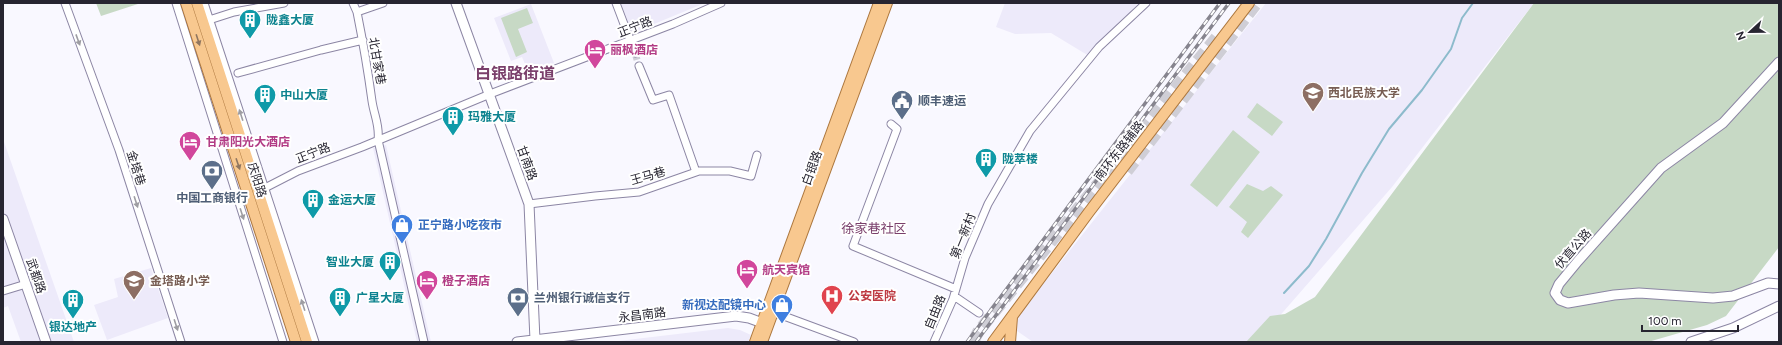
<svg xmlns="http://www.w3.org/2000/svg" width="1782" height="345" font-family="Figtree,'Noto Sans SC',sans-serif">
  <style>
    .built { fill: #edeafa }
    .green { fill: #c7d9c5 }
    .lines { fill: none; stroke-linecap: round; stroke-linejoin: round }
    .stream { stroke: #8dbbcc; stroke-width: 2 }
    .street-tunnel { stroke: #cfced6; stroke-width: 7; stroke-dasharray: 7 3.5; stroke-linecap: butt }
    .highway-tunnel { stroke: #cfced6; stroke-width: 12; stroke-dasharray: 12 6; stroke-linecap: butt }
    .street-casing { stroke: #8c86a4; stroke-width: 9 }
    .secondary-casing { stroke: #8c86a4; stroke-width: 11 }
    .primary-casing { stroke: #ac773e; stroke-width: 12 }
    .street { stroke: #fff; stroke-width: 7 }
    .secondary { stroke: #fff; stroke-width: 9 }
    .primary { stroke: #f8c88f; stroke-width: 10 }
    .rail-casing { stroke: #86848e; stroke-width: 3.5 }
    .rail { stroke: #fff; stroke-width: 2; stroke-dasharray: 6; stroke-linecap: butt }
    .oneway { fill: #9e9da2 }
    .oneway2 { fill: #907660 }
    .labels { text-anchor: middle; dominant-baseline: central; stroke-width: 4; stroke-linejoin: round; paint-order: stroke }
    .culture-label { font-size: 12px; font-weight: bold; fill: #0d838f; stroke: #fff; text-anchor: start }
    .street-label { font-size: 12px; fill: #272531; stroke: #fff }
    .hotel-label { font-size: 12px; font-weight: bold; fill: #b23c85; stroke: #fff; text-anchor: start }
    .education-label { font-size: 12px; font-weight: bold; fill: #785e54; stroke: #fff; text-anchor: start }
    .service-label { font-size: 12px; font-weight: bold; fill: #4e5e75; stroke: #fff; text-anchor: start }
    .shop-label { font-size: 12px; font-weight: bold; fill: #366cbe; stroke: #fff; text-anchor: start }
    .health-label { font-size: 12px; font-weight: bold; fill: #be3a42; stroke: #fff; text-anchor: start }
    .neighbourhood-label { font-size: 13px; fill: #7a3f6b; stroke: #fff }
    .district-label { font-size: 16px; font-weight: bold; fill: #7a3f6b; stroke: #fff }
  </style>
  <rect width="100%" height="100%" fill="#f9f8ff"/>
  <path class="built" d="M621,3H705L632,33Z
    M1005,3H1138L1089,56L1051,33L1015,34L996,27Z
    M1266,3H1534L1392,187L1257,342H1033L1010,326Z
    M531,4L554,63L529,73L522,57L511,61L494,18Z
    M3,139L74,342H21L8,306L3,308Z
    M386,145L431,342H417L373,148Z
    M151,268L168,318L107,340L94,305L118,297L114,279Z
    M728,328L740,330L751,335L748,342H610Z"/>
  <path class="green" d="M96,3H141L101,16Z
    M1534,3H1779V247L1726,316L1707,325L1648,342H1246L1270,316L1285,314L1315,297Z
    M527,8L533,23L518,29L527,52L516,57L501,18Z
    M1257,103L1283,122L1272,136L1247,117Z
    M1233,130L1260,152L1217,207L1190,185Z
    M1247,184L1263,191L1271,186L1283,195L1248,238L1241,232L1247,222L1229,207Z"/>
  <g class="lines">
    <path class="stream" d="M1284,293L1309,266L1326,239L1362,173L1389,129L1422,90L1451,49L1462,18L1473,3"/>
    <path class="street-tunnel" d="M635,53L639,66"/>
    <path class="highway-tunnel" d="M1127,171L1257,3
      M973,342L978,332L1220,33"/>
    <g class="street-casing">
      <path id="street" d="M65,3L119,150L181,342
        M176,3L283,342
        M204,3L315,342
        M353,3L357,12C363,42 368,71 372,101C374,115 380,126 378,140L424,342
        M616,3L635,53
        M357,12L383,3
        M206,21L234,12L284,3
        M639,66L653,100L669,95L696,172
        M238,73L321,50L363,40
        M891,124L897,129L853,246L956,289
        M259,191L298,171L362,147L490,94L673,24L721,3
        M529,204L595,196L639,192L699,171H730L751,176L757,155
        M3,291L26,284
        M954,296L979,313
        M773,312L854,342
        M934,342L953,299L965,258L988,204L1030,131L1099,47L1146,3"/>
    </g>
    <g class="secondary-casing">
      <path id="secondary" d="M456,3L529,204L535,340
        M1779,62L1723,123L1661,168L1578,261L1559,284L1555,293L1560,300L1568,303L1614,295L1639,293L1713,298L1733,296L1768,283L1779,284
        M3,219L46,342
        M517,342L736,316L749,318L768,325
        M1691,342L1733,328L1779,306"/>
    </g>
    <g class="primary-casing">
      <path id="primary" d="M186,3L296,342
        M197,3L307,342
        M755,342L879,3
        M762,342L887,3
        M993,342L1089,212L1249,3
        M1010,342L1012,317"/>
    </g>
    <use href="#street" class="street"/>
    <use href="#secondary" class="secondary"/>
    <use href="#primary" class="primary"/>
    <g class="rail-casing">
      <path id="rail" d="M967,342L1220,3
        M976,342L1229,3"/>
    </g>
    <use href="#rail" class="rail"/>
  </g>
  <defs><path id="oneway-solid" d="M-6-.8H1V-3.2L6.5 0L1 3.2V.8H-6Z"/></defs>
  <g class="oneway">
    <use href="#oneway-solid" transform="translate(78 40) rotate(70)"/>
    <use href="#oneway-solid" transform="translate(241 115) rotate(-108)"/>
    <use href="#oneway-solid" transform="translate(136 202) rotate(72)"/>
    <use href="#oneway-solid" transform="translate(242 214) rotate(72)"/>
    <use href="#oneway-solid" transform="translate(303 305) rotate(-108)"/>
    <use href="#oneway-solid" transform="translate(176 325) rotate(72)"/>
  </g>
  <g class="oneway2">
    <use href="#oneway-solid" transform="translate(198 40) rotate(72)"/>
    <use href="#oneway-solid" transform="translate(238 164) rotate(71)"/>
  </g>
  <defs>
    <g id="building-pin" transform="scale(1.15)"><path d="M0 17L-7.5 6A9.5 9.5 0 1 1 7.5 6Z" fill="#0f9aa8" stroke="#fff"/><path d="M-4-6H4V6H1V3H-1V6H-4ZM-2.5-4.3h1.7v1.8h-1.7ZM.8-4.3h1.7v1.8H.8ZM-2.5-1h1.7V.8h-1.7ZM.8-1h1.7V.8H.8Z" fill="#fff"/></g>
    <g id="hotel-pin" transform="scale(1.15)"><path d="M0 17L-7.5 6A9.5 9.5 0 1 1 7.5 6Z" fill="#d1479c" stroke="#fff"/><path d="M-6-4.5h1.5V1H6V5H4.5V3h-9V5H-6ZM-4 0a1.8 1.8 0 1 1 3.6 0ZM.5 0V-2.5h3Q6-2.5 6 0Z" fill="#fff"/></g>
    <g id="university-pin" transform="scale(1.15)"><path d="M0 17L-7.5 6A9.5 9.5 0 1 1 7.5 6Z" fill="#8d6e63" stroke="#fff"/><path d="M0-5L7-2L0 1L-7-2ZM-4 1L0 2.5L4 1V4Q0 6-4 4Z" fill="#fff"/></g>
    <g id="civic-pin" transform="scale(1.15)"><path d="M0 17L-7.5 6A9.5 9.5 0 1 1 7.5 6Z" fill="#5c6f8a" stroke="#fff"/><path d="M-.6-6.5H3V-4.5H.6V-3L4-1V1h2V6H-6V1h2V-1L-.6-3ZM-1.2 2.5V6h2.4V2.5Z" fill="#fff"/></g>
    <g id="bank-pin" transform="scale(1.15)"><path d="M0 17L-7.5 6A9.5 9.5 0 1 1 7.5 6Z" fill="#5c6f8a" stroke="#fff"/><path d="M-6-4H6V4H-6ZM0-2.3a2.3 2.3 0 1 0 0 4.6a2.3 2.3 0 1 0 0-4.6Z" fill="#fff"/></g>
    <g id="shop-pin" transform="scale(1.15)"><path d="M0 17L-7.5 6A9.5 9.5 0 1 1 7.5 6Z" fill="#3f7fe0" stroke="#fff"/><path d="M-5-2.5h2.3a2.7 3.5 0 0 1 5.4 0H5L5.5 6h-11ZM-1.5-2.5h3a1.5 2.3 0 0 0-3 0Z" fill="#fff"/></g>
    <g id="school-pin" transform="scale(1.15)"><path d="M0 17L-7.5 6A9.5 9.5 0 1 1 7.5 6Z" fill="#8d6e63" stroke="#fff"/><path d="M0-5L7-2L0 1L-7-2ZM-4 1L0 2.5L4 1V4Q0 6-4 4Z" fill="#fff"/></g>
    <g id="hospital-pin" transform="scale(1.15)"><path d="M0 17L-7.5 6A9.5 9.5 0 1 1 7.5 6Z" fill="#e0444e" stroke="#fff"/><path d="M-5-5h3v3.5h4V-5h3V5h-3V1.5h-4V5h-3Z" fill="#fff"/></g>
  </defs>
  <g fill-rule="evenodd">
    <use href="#building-pin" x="250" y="20"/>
    <use href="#hotel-pin" x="595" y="50"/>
    <use href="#university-pin" x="1313" y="93"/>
    <use href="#building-pin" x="265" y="95"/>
    <use href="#civic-pin" x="902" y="101"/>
    <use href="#building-pin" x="453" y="117"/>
    <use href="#hotel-pin" x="190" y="142"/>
    <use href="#building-pin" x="986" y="159"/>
    <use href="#bank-pin" x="212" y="171"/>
    <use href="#building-pin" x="313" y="200"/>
    <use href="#shop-pin" x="402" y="225"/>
    <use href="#building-pin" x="390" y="262"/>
    <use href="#hotel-pin" x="747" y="270"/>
    <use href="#school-pin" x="134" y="281"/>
    <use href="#hotel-pin" x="427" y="281"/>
    <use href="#hospital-pin" x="832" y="296"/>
    <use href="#building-pin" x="340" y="298"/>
    <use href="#bank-pin" x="518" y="298"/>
    <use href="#building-pin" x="73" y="300"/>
    <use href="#shop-pin" x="782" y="305"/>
  </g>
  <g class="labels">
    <g class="culture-label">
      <text x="266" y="20">陇鑫大厦</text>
      <text x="280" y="95">中山大厦</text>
      <text x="468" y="117">玛雅大厦</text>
      <text x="1002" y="159">陇萃楼</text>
      <text x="328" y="200">金运大厦</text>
      <text x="374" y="262" text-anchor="end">智业大厦</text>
      <text x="356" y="298">广星大厦</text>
      <text x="73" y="327" text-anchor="middle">银达地产</text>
    </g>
    <g class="street-label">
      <text transform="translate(635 27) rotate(-21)">正宁路</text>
      <text transform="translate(377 61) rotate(80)">北甘家巷</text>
      <text transform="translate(1119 151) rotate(-52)">南环东路辅路</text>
      <text transform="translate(313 153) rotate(-21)">正宁路</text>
      <text transform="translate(527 163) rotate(70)">甘南路</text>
      <text transform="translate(136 168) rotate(72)">金塔巷</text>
      <text transform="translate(812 168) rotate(-70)">白银路</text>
      <text transform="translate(648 176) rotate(-16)">王马巷</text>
      <text transform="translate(257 180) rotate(72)">庆阳路</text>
      <text transform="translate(963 236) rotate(-68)">第一新村</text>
      <text transform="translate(1573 249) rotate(-49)">伏直公路</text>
      <text transform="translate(36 276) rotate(71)">武都路</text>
      <text transform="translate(935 312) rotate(-68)">自由路</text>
      <text transform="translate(642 315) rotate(-7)">永昌南路</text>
    </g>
    <g class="hotel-label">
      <text x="610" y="50">丽枫酒店</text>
      <text x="206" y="142">甘肃阳光大酒店</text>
      <text x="762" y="270">航天宾馆</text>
      <text x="442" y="281">橙子酒店</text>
    </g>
    <g class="education-label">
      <text x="1328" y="93">西北民族大学</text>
      <text x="150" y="281">金塔路小学</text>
    </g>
    <g class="service-label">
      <text x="918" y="101">顺丰速运</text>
      <text x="212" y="198" text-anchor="middle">中国工商银行</text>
      <text x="534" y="298">兰州银行诚信支行</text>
    </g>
    <g class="shop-label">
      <text x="418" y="225">正宁路小吃夜市</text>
      <text x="766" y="305" text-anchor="end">新视达配镜中心</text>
    </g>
    <g class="health-label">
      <text x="848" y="296">公安医院</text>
    </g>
    <g class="neighbourhood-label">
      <text x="874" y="228">徐家巷社区</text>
    </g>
    <g class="district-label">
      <text x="515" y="73">白银路街道</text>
    </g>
  </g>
  <rect width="1782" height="345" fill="none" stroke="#272531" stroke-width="8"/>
  <g transform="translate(1750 32) rotate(248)" stroke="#ffffff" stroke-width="3" paint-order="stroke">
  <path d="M0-3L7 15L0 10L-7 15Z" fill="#272531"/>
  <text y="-6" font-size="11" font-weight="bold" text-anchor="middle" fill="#272531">N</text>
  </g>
  <path d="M1642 325v6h96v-6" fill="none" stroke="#272531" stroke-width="2"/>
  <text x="1648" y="325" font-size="12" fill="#272531" stroke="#ffffff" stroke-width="3" paint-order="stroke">100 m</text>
</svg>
